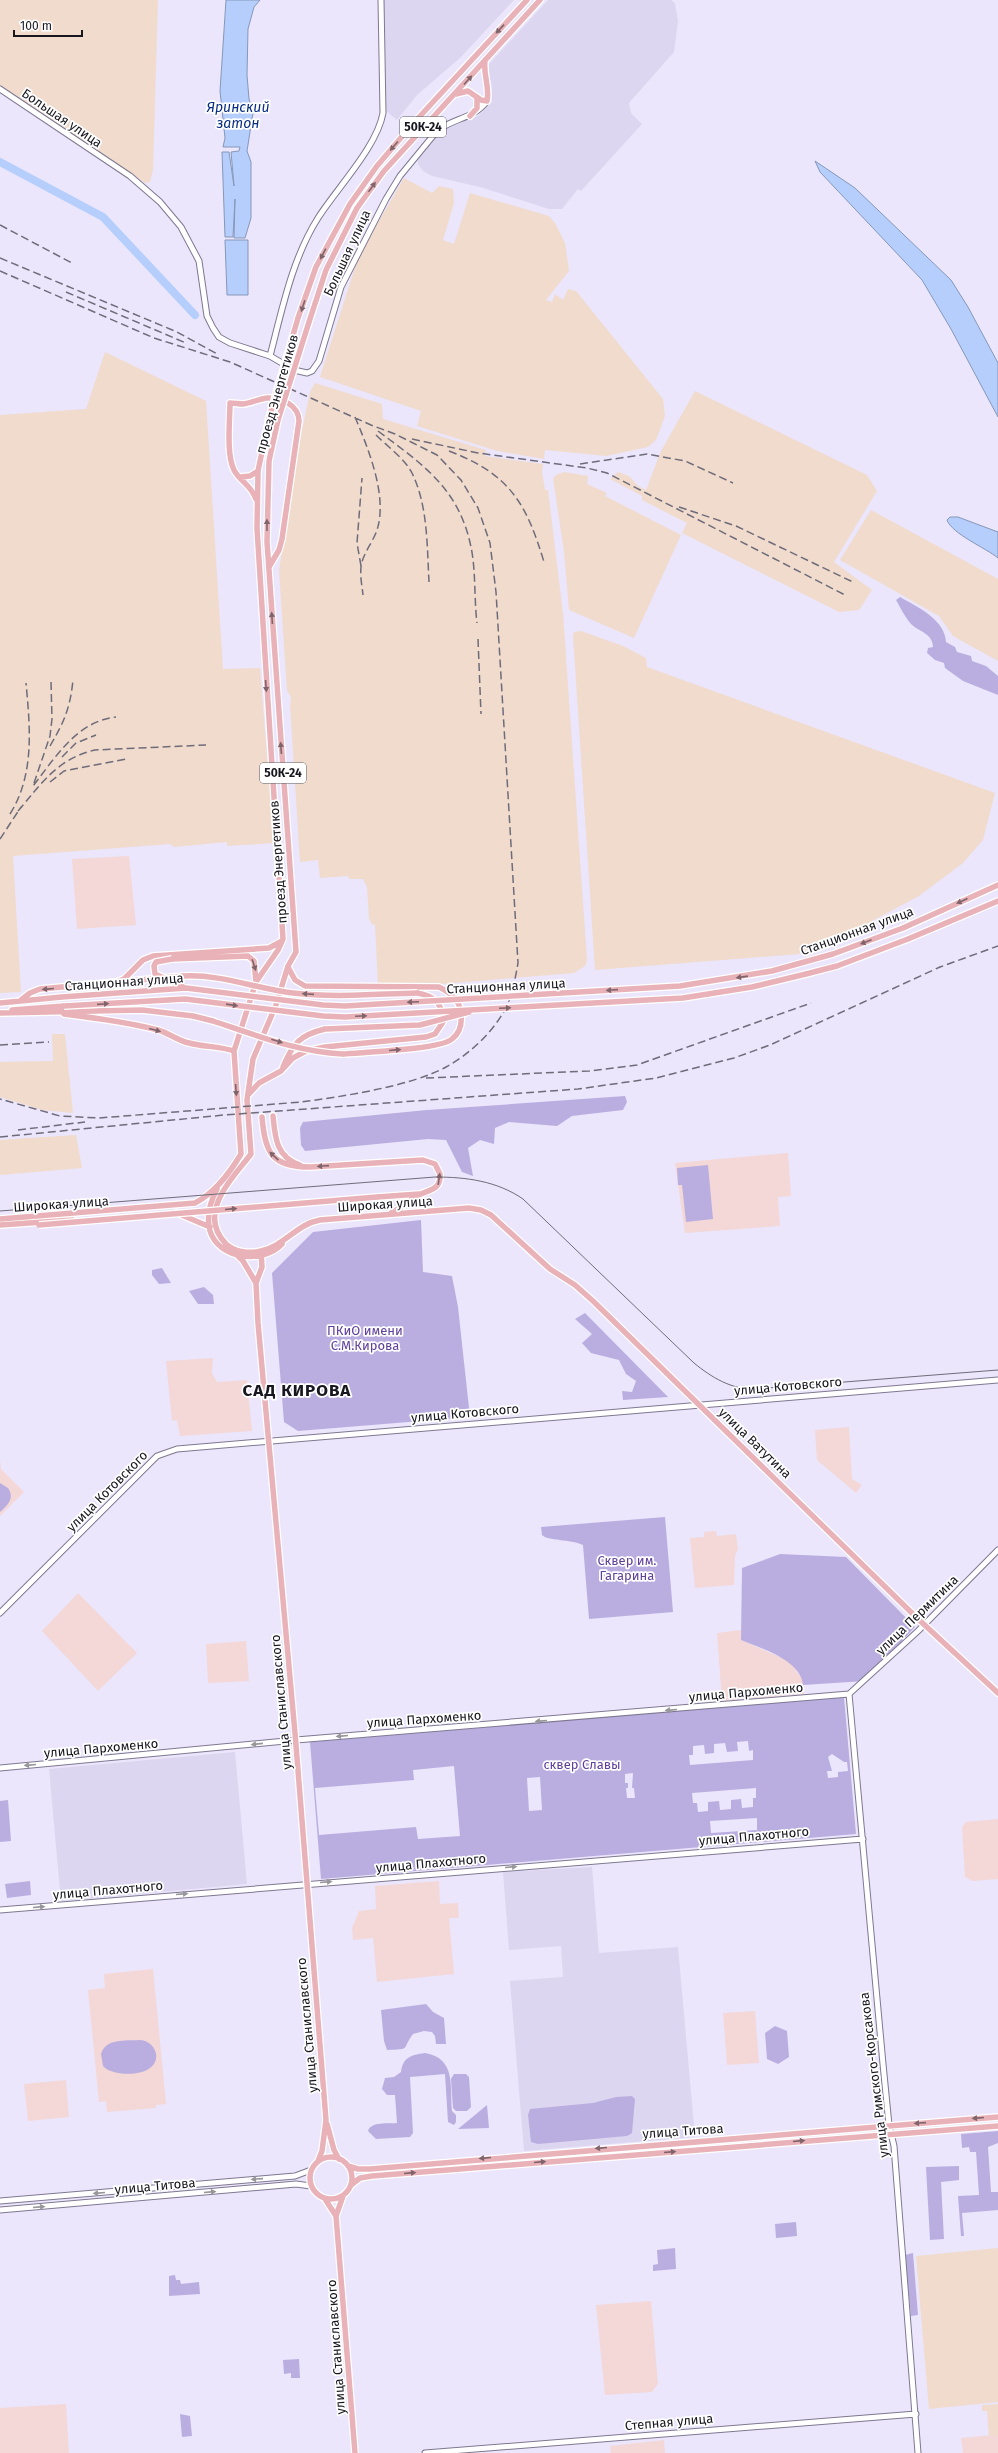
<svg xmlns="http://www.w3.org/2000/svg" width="998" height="2453" font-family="'Fira Sans',sans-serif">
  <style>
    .built { fill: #dcd6f0 }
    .industrial { fill: #f0dbcd }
    .education { fill: #f3d8d7 }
    .green { fill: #baaee1; fill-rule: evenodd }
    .water { fill: #b5cefb; stroke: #8697b9 }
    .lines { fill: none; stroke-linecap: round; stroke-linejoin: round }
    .river { stroke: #b5cefb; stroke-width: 8 }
    .secondary-casing { stroke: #7e7890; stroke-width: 7 }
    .primary-casing { stroke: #fff; stroke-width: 8 }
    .secondary { stroke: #fff; stroke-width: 5 }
    .primary { stroke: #e8b2b8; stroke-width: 5.5 }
    .tram { stroke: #6f6c7a; stroke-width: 1 }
    .rail { stroke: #6f6c7a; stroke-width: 1.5; stroke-dasharray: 8 4; stroke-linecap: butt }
    .primary-bridge-casing { stroke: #fff; stroke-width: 8; stroke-linecap: butt }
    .primary-bridge { stroke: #e8b2b8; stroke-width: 5.5 }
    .oneway { fill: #80646c }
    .oneway2 { fill: #97969a }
    .labels { text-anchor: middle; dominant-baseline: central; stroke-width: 3.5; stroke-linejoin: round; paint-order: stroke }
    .shield { fill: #fff; stroke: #5d5c62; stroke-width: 1 }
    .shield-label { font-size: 12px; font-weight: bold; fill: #18161f }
    .street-label { font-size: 13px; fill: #18161f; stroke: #fff }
    .park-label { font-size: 13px; fill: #60419d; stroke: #fff }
    .water-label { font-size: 14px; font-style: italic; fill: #072e80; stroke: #fff }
    .district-label { font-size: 17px; font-weight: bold; letter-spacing: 1px; fill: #18161f; stroke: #fff }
  </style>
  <rect width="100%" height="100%" fill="#ebe6fc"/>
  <path class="built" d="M383,0H514L460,58L417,95L397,120L384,109Z
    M548,0H671L675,3L678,21L674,52L629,103L631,113L642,124L581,191L578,189L562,209H549L480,187L432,176L423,171L418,164V157L441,131L478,116L492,102V88L488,71L489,64Z
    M235,1752L247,1884L61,1901L49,1769Z
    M592,1867L599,1953L678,1947L695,2137L524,2151L510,1981L563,1977L561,1946L509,1950L503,1872Z"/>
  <path class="industrial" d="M0,0H158L153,170L150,182L145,183L0,85Z
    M404,178L432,193L439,186L453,189L454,203L443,240L454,244L470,193L549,216L555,223L565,243L569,271L546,300L552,302L555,294L563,300L568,289L576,291L663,399L665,416L656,440L648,447L606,456L545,450L544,459L497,451L417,426L421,411L320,377L359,255Z
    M105,352L206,401L223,669L260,668L274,843L227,846V842L174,847L170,844L13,856L21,992L0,993V415L86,409Z
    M315,383L382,404L383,419L486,450L485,456L543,464L542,472L545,490H548L563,613L587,960L585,966L574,973L430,985H378L375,925L372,924L369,919L367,887L363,879H349L348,876L320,878L318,860L300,862L290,705L291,697L287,691L279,570L299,445L310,392Z
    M695,391L867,475L877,491L834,562L872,590L859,610L839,612L682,533L687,523L642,500V496L610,479L618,472L629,476L638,486L646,490L661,451Z
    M564,472L588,476L587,484L607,493L605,496L681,535L634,638L569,610L564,552L553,478L556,475Z
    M871,510L998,579V661L953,636L939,616L840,560Z
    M581,631L623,646L646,658L647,667L995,793L983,840L963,863L919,896L857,929L799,954L595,970L573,636L574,632Z
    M52,1034H65L73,1113L42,1110L0,1097V1062L53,1061Z
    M76,1135L82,1168L0,1175V1140Z
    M998,2248V2402L929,2409L916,2256Z
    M998,2404V2437L989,2438L987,2411H982V2405Z"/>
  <path class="education" d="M129,856L136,925L77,929L72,859Z
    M788,1153L791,1196L778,1197L780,1226L685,1233L675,1163Z
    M213,1358L212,1373L217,1382L247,1380L252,1431L180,1436L177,1420L172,1421L166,1361Z
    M849,1427L852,1479L862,1485L856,1493L817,1460L815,1430Z
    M0,1459L1,1469L24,1492L0,1516Z
    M716,1531L717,1536L736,1534L738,1549L735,1556L734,1585L695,1588L690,1538L704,1537V1532Z
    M78,1593L137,1653L98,1691L42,1631Z
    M741,1630V1640L789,1661L803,1680L804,1694L722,1701L717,1633Z
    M246,1641L249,1681L208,1683L206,1644Z
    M998,1819V1879L973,1881L965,1877L962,1827L966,1822Z
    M439,1881L440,1904L458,1903L459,1918H449L454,1974L377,1982L373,1938L353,1940L352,1928L359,1911L376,1909L375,1886Z
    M153,1969L166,2104L156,2105V2108L107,2112L106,2101L99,2102L88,1990L105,1988L104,1974Z
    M755,2011L759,2063L727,2065L723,2013Z
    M66,2080L69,2117L28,2121L24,2084Z
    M651,2301L658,2384L652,2392L605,2395L596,2305Z
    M66,2404L69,2453H0V2408Z
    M993,2435L998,2436V2453H963L961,2438Z
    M664,2440L665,2453H611L610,2446Z"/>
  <path class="green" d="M900,597C918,607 945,620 946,642L955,647L957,652L971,656L972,661L986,666L998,676V695L963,681L945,668L944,663L935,660L927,653L928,648L933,647C933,634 919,631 912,625C906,619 900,607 896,600Z
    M625,1096L627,1102L623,1110L572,1116L557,1126L509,1122L495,1128L494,1144L480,1140L468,1148L473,1176L462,1172L446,1140L428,1139L305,1151L301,1145L300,1128L303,1122L427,1110Z
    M708,1165L713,1219L686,1222L682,1185H678L677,1168Z
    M421,1220L423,1272L452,1276L458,1307L470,1417L298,1431L284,1422L272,1273L313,1232Z
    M162,1268L171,1283L159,1284L152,1275V1270Z
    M204,1287L213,1295L214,1304H198L189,1291Z
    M585,1313L668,1397L623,1400L622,1391L632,1392L636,1381L626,1374L619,1360L591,1353L582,1343L592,1334L575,1319Z
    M0,1483L8,1488C15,1498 8,1505 0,1512Z
    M665,1517L673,1612L589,1619L583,1545C570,1539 548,1541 542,1535L541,1527Z
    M780,1554L846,1557L915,1627L865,1681L803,1685C801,1660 760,1648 741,1640L742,1568Z
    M844,1697L856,1834L321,1879L310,1742ZM748,1741L749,1751L753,1750V1760L690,1765L689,1755H693V1746L704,1745L705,1754L714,1753V1744L725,1743L727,1752L738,1751L737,1742ZM832,1754L844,1762H847L848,1771L838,1772V1777L828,1778L827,1771H832L828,1757ZM454,1766L460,1836L418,1839L416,1827L319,1835L315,1788L414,1780L413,1770ZM633,1773L632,1788H634L635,1798H627L626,1788H628V1783H625V1774ZM540,1777L542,1810L529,1811L527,1778ZM756,1788V1798H753V1807L742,1808L741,1799L731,1800V1809L720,1810L719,1801L708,1802V1811L698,1812L697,1803H693L692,1793ZM757,1818V1830L711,1833L710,1821Z
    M8,1800L11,1841L0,1842V1801Z
    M30,1881L31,1895L7,1898L5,1884Z
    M426,2004L433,2012L444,2018L446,2044H436L435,2036L432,2032L424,2031L413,2034C401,2050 412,2049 387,2050L384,2041L381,2010Z
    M775,2026L787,2031L789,2057L778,2064L767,2059L765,2033Z
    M139,2040C154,2040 163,2058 150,2068C141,2076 111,2076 103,2066L101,2054C106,2038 125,2041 139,2040Z
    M425,2053C456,2058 450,2086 452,2111L456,2115V2122L454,2125L448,2122L445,2074L410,2077L413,2133L410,2137L376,2139L368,2131C371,2121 388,2124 397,2123L395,2095H387L382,2089L385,2078L394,2077L401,2072C403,2057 411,2055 425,2053Z
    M454,2074H466L469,2077L471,2107L467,2111H456L453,2108L451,2079Z
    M632,2096L635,2099L632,2133L627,2136L538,2144L531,2142L528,2115L530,2109L593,2103L616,2097Z
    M487,2105L489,2128L458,2129Z
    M998,2131V2143L988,2147L991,2192H998V2210L962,2213L964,2236H961L958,2196L979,2195L976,2152H970L969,2147L962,2148L961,2134Z
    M959,2166V2180L941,2182L944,2239L930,2240L926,2167Z
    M796,2222L797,2236L776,2238L775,2224Z
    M675,2248L676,2269L653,2271V2265L658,2264L657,2250Z
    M913,2253L918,2315L911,2316L905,2255Z
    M175,2275L176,2280H180L181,2284L199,2282L200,2294L169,2296V2276Z
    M299,2359L300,2378H291V2373L284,2374L283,2360Z
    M180,2414L190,2416L192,2436L182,2437Z"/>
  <path class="water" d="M226,0H260L254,7L248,29L247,75L249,99L253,113L247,151L251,162V218L245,238H234L235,199L233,237H225L222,152H229L234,186L231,152L239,151L240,147H223L225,138L220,91Z
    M815,161L855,188L951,280L968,307L998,363V417L951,329L922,280L820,172Z
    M225,240H248V295H227Z
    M950,517H958L998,532V558C986,548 952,534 947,520Z"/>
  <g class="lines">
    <path class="river" d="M0,162L103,217L195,315"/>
    <g class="secondary-casing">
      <path id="secondary" d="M0,89L130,176L160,202L181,227L199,261L207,316L213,328L219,337L230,343L270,356L294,370L307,373L312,371L319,361L341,287L386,199L400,176L437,131C453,118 474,119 487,101
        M270,356C282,310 292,259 318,218C337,188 377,147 383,113L381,0
        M0,1613L157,1456L177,1449L998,1380
        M849,1694L883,2064L889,2125L894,2146L918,2453
        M849,1694L918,1631L998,1550
        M0,1768L296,1740L849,1694
        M0,1910L863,1839
        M0,2201L295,2176L311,2170
        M0,2210L296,2184L311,2186
        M425,2453L916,2414"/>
    </g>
    <g class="primary-casing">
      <path id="primary" d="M456,94L468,91L481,100L487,101C490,87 483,75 485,60
        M470,116L477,108V97
        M298,318L316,267L350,204L377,166L410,127L527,0
        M309,322L326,270L357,208L384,171L540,0
        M278,420L269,461L267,542L296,952L288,966L276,1005L253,1059L247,1100L251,1154C232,1179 196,1213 226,1244C235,1252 249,1254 261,1251C284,1246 297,1224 320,1220L469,1208L481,1210L491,1215L550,1269L575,1285L593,1301L916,1617L998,1693
        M241,477L250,476L258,471
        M256,499C250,483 240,482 234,470C226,454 230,420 230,403C234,403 239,404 243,404C251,403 259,399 267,398C282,397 299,406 299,421L282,539L279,550L269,567
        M903,928L998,885
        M908,939L998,901
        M172,959L248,956L254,961L256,982
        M288,967L295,980L305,986L439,987C451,993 460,1000 461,1014C462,1023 460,1033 452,1039C439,1050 363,1052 343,1054
        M114,983L124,979L143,960L153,956L269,948L282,941
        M21,1000L30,993L40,989L184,976
        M0,1003L62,997
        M12,1010L64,1006
        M0,1013L142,1010L193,1016L213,1021
        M64,1014C96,1018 127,1022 158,1030C169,1033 178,1041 189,1043C204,1047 219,1046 234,1051
        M283,1067C293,1043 300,1035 325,1029
        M248,1095L259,1083L281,1071L293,1058L306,1051L325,1047L426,1037L435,1034L443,1022C443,1003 434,996 417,993
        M273,1116C275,1137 276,1157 300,1165
        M262,1117C265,1152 271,1167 310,1167L423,1160L435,1164L440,1174C441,1192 427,1189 415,1197C407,1202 400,1209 391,1213
        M217,1189C210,1202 206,1216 210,1231C219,1260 263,1264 282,1244
        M377,1197L419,1194
        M177,1213L210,1227
        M0,1219L195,1203C215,1193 229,1174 241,1154L234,1051L256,982L278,950L283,939L257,528L258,471L269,418
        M0,1225L73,1220
        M261,1251L262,1267L256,1283L258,1323L295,1733L326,2120L322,2151L318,2161
        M237,1255L243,1261L256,1283
        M327,2124L334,2150L339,2159
        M310 2178a21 21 0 1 1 42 0a21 21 0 1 1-42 0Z
        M348,2166L358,2169H370L998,2117
        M351,2185L360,2178L372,2176L998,2126
        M343,2196L336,2216L355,2453
        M325,2199L336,2216"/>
    </g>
    <use href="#secondary" class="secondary"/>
    <use href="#primary" class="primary"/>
    <path class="tram" d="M0,1211L435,1177C466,1177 497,1181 523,1199L694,1363C711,1377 732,1390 755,1389L998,1370"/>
    <path class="rail" d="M0,225L72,263
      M0,258L177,332L219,355
      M0,271L154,338L230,362L371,425L395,434L437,455L461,480L478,508L490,543L496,592L518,963C515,980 512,998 503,1013C490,1035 468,1055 446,1067C412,1086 340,1097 301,1102L99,1118L60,1116L0,1099
      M66,292L186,343
      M355,417C368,448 388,496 377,530C373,542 362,555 361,567C360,576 362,586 363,595
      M378,431C422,464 459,488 471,547C476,571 474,599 477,623
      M376,435C387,446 405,459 412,473C428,506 427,546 429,582
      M412,439L478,453L587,468L607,473L847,596
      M449,451C509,474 526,502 544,562
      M580,464L647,454L685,461L733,483
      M679,507L736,526L855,583
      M361,566L357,543L362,478
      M478,639L481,714
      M51,682L52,719L50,736L33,786C55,758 77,721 116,717
      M50,746C64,722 70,709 73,680
      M62,757L76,743L96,735
      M50,782L64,771L126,759
      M18,811C42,783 57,759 95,750L206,745
      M10,814C35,774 30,727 26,683
      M0,839L21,807
      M0,1045L49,1042
      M426,1078L589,1071L637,1065L811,1003
      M18,1130L85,1122
      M0,1137L224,1115L578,1089L656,1078L734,1058L770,1045L940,967L998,946"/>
    <g class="primary-bridge-casing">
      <path id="primary-bridge" d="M269,418L298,318
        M278,420L309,322
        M172,959L156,962L154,966L155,974L182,986
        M184,976C221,974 257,989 293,993C334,998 376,994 417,993
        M62,997L186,988L323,1005L345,1006L680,986L772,971L833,954L903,928
        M64,1006L185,999L323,1016L345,1017L683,998L752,987L806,974L837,966L908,939
        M213,1021C255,1035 298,1052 343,1054
        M325,1029L420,1025L469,1012
        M39,1225L377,1197"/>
    </g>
    <use href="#primary-bridge" class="primary-bridge"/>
  </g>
  <defs><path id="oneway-solid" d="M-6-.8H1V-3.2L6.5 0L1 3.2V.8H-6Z"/></defs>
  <g class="oneway">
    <use href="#oneway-solid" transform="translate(500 29) rotate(133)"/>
    <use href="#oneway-solid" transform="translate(468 80) rotate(-48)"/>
    <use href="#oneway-solid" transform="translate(394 146) rotate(131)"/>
    <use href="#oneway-solid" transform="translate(372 187) rotate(-54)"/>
    <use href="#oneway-solid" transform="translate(323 254) rotate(118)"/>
    <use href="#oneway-solid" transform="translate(303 306) rotate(108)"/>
    <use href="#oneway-solid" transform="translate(267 525) rotate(-90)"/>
    <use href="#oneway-solid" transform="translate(272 618) rotate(-94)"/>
    <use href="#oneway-solid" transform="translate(266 686) rotate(86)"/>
    <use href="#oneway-solid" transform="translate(281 748) rotate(-94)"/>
    <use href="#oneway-solid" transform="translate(962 901) rotate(156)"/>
    <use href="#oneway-solid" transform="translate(866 942) rotate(159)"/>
    <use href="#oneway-solid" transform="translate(254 965) rotate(72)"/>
    <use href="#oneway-solid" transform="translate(742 977) rotate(172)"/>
    <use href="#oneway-solid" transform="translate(48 989) rotate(175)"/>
    <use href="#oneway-solid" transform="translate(612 990) rotate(176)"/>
    <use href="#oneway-solid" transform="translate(308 994) rotate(-176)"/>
    <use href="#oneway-solid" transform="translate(413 1002) rotate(177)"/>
    <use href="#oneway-solid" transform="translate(103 1004) rotate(-4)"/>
    <use href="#oneway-solid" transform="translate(232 1005) rotate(8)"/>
    <use href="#oneway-solid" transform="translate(505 1008) rotate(-3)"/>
    <use href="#oneway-solid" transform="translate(361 1016) rotate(-3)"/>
    <use href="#oneway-solid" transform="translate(155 1030) rotate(15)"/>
    <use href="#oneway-solid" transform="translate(277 1041) rotate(17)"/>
    <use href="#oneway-solid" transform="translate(395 1050) rotate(-5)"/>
    <use href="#oneway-solid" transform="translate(236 1090) rotate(86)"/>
    <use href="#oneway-solid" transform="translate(274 1156) rotate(-137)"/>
    <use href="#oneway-solid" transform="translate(323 1166) rotate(176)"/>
    <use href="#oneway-solid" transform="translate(439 1179) rotate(-82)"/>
    <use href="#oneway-solid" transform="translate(231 1209) rotate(-5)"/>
    <use href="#oneway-solid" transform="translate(978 2118) rotate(175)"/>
    <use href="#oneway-solid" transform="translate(920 2123) rotate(176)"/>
    <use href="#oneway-solid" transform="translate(799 2141) rotate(-5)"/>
    <use href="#oneway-solid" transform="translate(601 2148) rotate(175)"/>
    <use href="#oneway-solid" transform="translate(670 2152) rotate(-5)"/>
    <use href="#oneway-solid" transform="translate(485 2158) rotate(175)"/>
    <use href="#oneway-solid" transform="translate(540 2162) rotate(-5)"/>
    <use href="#oneway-solid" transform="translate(410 2173) rotate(-5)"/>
  </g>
  <g class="oneway2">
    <use href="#oneway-solid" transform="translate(671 1710) rotate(175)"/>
    <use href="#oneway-solid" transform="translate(541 1721) rotate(175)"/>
    <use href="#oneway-solid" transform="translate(342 1736) rotate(175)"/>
    <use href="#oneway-solid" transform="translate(257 1744) rotate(174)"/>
    <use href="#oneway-solid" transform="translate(30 1765) rotate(175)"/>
    <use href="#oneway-solid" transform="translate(511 1867) rotate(-5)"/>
    <use href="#oneway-solid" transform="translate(326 1882) rotate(-5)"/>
    <use href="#oneway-solid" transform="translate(182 1894) rotate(-5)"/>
    <use href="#oneway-solid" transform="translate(39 1907) rotate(-5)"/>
    <use href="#oneway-solid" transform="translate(257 2179) rotate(176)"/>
    <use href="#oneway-solid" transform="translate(210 2192) rotate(-5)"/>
    <use href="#oneway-solid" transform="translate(99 2193) rotate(175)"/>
    <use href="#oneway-solid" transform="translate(39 2207) rotate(-5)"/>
  </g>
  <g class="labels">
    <g class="shield">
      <rect x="400" y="117" width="46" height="20" rx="3"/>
      <rect x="260" y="763" width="46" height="20" rx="3"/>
    </g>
    <g class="shield-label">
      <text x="423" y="127">50К-24</text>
      <text x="283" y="773">50К-24</text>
    </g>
    <g class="street-label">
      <text transform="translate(62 118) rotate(34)">Большая улица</text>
      <text transform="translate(347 253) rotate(-65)">Большая улица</text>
      <text transform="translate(277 394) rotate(-74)">проезд Энергетиков</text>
      <text transform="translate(278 862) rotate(-94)">проезд Энергетиков</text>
      <text transform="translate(857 931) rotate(-20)">Станционная улица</text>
      <text transform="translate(124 982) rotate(-4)">Станционная улица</text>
      <text transform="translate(506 986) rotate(-3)">Станционная улица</text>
      <text transform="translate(61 1204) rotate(-4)">Широкая улица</text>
      <text transform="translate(385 1204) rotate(-4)">Широкая улица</text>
      <text transform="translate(788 1386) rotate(-5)">улица Котовского</text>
      <text transform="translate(465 1413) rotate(-5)">улица Котовского</text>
      <text transform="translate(755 1443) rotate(44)">улица Ватутина</text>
      <text transform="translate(107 1491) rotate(-45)">улица Котовского</text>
      <text transform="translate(917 1615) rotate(-44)">улица Пермитина</text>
      <text transform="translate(746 1692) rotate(-5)">улица Пархоменко</text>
      <text transform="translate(281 1702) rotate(-95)">улица Станиславского</text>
      <text transform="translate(424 1719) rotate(-4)">улица Пархоменко</text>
      <text transform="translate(101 1748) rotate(-5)">улица Пархоменко</text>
      <text transform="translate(754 1836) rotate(-5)">улица Плахотного</text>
      <text transform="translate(431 1863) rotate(-5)">улица Плахотного</text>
      <text transform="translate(108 1890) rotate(-5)">улица Плахотного</text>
      <text transform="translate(307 2025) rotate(-95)">улица Станиславского</text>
      <text transform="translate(874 2075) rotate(-97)">улица Римского-Корсакова</text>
      <text transform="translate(683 2131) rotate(-4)">улица Титова</text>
      <text transform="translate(155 2186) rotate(-5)">улица Титова</text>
      <text transform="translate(336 2347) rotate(-94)">улица Станиславского</text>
      <text transform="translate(669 2422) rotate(-5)">Степная улица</text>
    </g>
    <g class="park-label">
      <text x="365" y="1330">ПКиО имени<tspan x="365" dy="15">С.М.Кирова</tspan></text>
      <text x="627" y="1560">Сквер им.<tspan x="627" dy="15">Гагарина</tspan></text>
      <text x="582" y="1764">сквер Славы</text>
    </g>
    <g class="water-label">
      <text x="238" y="107">Яринский<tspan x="238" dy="16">затон</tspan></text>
    </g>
    <g class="district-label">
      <text x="297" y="1390">САД КИРОВА</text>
    </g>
  </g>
  <path d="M14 30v6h68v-6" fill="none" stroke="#18161f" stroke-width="2"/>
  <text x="20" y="30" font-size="12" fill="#18161f" stroke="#ffffff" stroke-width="3" paint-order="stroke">100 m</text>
</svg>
